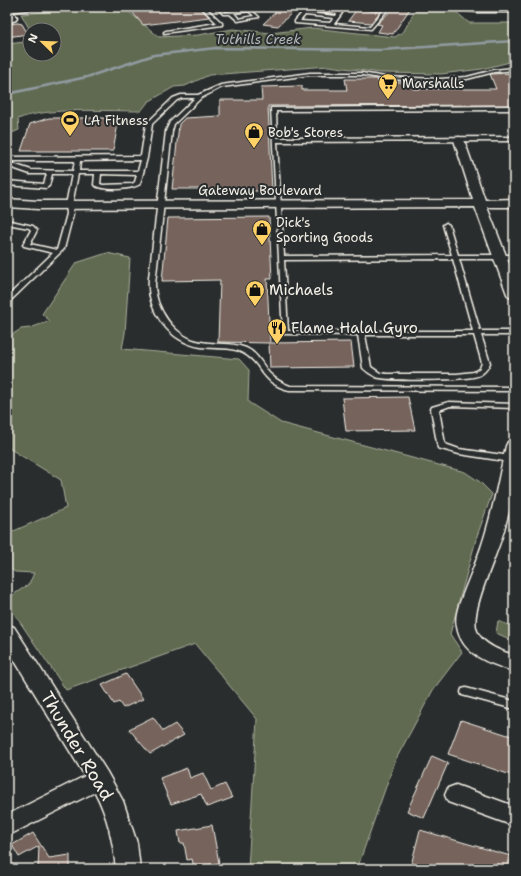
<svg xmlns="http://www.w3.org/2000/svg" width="521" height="876" font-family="'Shantell Sans',sans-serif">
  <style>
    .green { fill: #606a51; stroke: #aaae9c }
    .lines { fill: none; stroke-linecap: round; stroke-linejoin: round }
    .stream { stroke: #929ba1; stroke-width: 2.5 }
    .building { fill: #74635c; stroke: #f4f1e8 }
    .lane-casing { stroke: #f4f1e8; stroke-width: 3 }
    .street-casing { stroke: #f4f1e8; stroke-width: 3 }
    .primary-casing { stroke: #f4f1e8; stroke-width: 3 }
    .lane { fill: #2a2d2e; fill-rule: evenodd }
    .street { fill: #2a2d2e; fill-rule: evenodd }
    .primary { fill: #2a2d2e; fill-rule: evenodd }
    .labels { text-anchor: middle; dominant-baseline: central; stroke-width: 4; stroke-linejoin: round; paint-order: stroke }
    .far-water-label { font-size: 13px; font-style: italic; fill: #b2b8b9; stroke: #2a2d2e }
    .far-poi-label { font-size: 13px; fill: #f4f1e8; stroke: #2a2d2e; text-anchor: start }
    .far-street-label { font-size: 13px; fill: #f4f1e8; stroke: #2a2d2e }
    .poi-label { font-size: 15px; fill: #f4f1e8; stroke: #2a2d2e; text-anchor: start }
    .near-street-label { font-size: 18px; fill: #f4f1e8; stroke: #2a2d2e }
  </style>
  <rect width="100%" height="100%" fill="#2a2d2e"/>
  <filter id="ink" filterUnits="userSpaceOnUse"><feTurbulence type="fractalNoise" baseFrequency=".025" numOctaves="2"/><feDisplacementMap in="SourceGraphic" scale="8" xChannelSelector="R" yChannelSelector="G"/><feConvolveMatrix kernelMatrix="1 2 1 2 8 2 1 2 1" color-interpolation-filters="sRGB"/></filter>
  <g filter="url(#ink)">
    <path class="green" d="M97,7H123L159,37L198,35L233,29L271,33L312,28L395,37L404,31L416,8L455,11L469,23H514V61L482,69L441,74L381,73L329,66L209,75L185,86L174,87L148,102L141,111C109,111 45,107 18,119L19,130L7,135V44L25,42L30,39V54H54V30H30L21,14Z
      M107,253L130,258L125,333L122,349L239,359L249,370L248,402L281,423L465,472L480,482L492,494L477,536L450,634L462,652L433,690L395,761L357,869H248L257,719L195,644L66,690L7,603V599L29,584L34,573L15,572L7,566V534L66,508L61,480L7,447V338L21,329L30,328L50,321L42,314L76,263Z
      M498,621L514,627V641L496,633Z"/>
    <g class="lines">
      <path class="stream" d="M7,94L87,77L154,55L216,48L381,50L514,41"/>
    </g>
    <path class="building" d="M141,7H200L209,17L143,25L129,8Z
      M281,7H298L278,26L263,24Z
      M395,7H411L393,34L378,32L382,25L377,24Z
      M357,9L380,12L371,23L348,21Z
      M18,23L22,24L28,34L7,37V24Z
      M514,73V105L268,106L272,191H210V189H172L179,124L185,118L220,116V100H262L261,87L302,86V90H347L345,79H377L378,82H411L413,89H496L490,74Z
      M49,118H119L113,151H21L30,124Z
      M269,217L272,279H267L270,343L351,342L354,367L270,368L269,343L218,342L220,280L162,281L168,218Z
      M408,397L415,430L346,431L342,398Z
      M126,674L143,699L123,708L119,702L114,704L102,685Z
      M153,717L163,731L175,724L184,735L150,754L129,729Z
      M461,720L514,737V776L448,754Z
      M432,756L448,763L424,818L407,811Z
      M187,768L190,778L203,773L211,790L225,784L232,798L207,807L201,794L171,804L160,778Z
      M212,825L219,863L194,867L192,859L187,860L184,843H180L178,831Z
      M420,830L514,857V869H410Z
      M33,833L49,858L70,855V869H38L39,846L19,857L12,845Z"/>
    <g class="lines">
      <g class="lane-casing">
        <path id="lane" d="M201,7H205L222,23V25L164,33V32L166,31L217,23Z
          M217,7H221L225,12L250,9L259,17L238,21L230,14H223ZM249,11L254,16L239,19L234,13Z
          M307,7L341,12L342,13L334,24L370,27L386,7H390L371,29L295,23V21ZM309,9L337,14L336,16L306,13ZM305,15L334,18L330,23L300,21Z
          M434,7L478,10H514V12H478Z
          M8,8H10L17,17L16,20L7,23V20L13,17Z
          M514,68V70L494,72L467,79L441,81L385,79L362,75H310L222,87L201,98L174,124L172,131L155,284C155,309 175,338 201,342C216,345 232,342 246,348C257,353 262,364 269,373C275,379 282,383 290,386L514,387V391L289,390C260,383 263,363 243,353C231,346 214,349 201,347C169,342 146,310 149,278L166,131L170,122L195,98H182L177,100L152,124L147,158L140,184C131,190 103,191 94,185L95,174H78L72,205L73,214L64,249L9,302L7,303V297L53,253L24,246L23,245L31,230L29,228L7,224V220L33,226L37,230L30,244L57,250L67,214L66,205L72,174H52L49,186L46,188L7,185V181L44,184L47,174H30L7,166V162L31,170L73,171L75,161H7V157L141,156L146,124L173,98L181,95H198L221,85L310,73H362L385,77L441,79L467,77L494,70ZM141,160L138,171H79L80,161ZM101,174L137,175L135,182L132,184L103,185L100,184Z
          M514,106V110L276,111L277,138L514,137V141L277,142L284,256L452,255L443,225L446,223L449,225L458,255H514V259H459L480,331H514V335H481L490,363C488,368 485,372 480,375C469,381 388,381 376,377C372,375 366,371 363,368L358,335L283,334L271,108ZM453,259L473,331H288L284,260ZM365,335H474L482,363L480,368L474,372L457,374H387L380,373L371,367Z
          M449,402L514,404V408L450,406L439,410L445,444L459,449L511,456L514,457V461L511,462L459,454L438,448L431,409L432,407Z
          M466,688L514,701V709L462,695L461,692L462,689Z"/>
      </g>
      <g class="street-casing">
        <path id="street" d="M459,137L464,140L485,200L514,199V207H487L514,276V298L509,297L507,294L475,207L38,209L7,207V199L38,201L473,200L454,140Z
          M514,441C514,456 516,472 514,487C512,500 509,513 505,526C500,550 471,606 476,628C480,644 500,651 514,655V671C490,664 462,655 457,627C454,615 461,600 465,589C472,571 480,553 485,535C494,506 499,476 506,446L508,442Z
          M7,625L14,627L107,772L123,801L137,843L140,869H116C113,841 108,817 95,792L7,836V815L85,776L7,648Z
          M456,785L514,806V826L448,802L445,795L448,788Z"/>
      </g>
      <g class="primary-casing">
        <path id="primary" d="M7,7H34L28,10L7,12Z"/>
      </g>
      <use href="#lane" class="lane"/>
      <use href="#street" class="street"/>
      <use href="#primary" class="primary"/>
    </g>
  </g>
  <defs>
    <g id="supermarket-pin" transform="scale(1)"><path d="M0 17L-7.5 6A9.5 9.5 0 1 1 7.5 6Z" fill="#ffd166" stroke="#2a2d2e"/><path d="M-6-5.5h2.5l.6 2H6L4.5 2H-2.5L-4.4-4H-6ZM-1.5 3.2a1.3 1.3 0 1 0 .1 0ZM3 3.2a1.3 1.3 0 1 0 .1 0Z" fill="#111"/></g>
    <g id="stadium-pin" transform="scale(1)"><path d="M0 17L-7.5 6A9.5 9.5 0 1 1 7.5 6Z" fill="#ffd166" stroke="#2a2d2e"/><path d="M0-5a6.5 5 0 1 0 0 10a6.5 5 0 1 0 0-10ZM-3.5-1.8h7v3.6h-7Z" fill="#111"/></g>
    <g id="shop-pin" transform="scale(1)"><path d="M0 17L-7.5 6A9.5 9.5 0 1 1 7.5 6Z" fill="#ffd166" stroke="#2a2d2e"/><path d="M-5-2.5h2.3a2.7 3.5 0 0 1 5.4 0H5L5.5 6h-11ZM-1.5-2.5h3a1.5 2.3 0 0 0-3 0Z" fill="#111"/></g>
    <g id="restaurant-pin" transform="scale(1)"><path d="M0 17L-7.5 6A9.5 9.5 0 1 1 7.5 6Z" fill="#ffd166" stroke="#2a2d2e"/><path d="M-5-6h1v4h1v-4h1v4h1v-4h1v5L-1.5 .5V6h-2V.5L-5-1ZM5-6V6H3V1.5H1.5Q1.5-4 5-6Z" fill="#111"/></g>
  </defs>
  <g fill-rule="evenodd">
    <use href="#supermarket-pin" x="388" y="83"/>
    <use href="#stadium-pin" x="70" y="120"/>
    <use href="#shop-pin" x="254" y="132"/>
    <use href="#shop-pin" x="262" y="229"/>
    <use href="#shop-pin" x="255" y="290"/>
    <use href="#restaurant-pin" x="277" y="328"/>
  </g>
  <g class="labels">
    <g class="far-water-label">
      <text x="258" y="39">Tuthills Creek</text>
    </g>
    <g class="far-poi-label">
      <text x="402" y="83">Marshalls</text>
      <text x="84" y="120">LA Fitness</text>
      <text x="268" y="132">Bob's Stores</text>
      <text x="276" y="222">Dick's<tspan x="276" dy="15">Sporting Goods</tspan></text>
    </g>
    <g class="far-street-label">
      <text x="260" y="190">Gateway Boulevard</text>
    </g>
    <g class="poi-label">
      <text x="269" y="290">Michaels</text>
      <text x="291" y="328">Flame Halal Gyro</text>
    </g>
    <g class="near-street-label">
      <text transform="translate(77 746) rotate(59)">Thunder Road</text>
    </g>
  </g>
  <rect width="521" height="876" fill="none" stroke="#2a2d2e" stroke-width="24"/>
  <rect x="12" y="12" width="497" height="852" fill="none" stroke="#f4f1e8" stroke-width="1.5" filter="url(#ink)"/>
  <g transform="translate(42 42) rotate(293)"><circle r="19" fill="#2a2d2e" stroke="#7b7b78"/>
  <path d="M0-3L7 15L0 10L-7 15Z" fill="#ffd166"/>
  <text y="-6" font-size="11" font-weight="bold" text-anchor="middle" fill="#f4f1e8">N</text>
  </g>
</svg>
